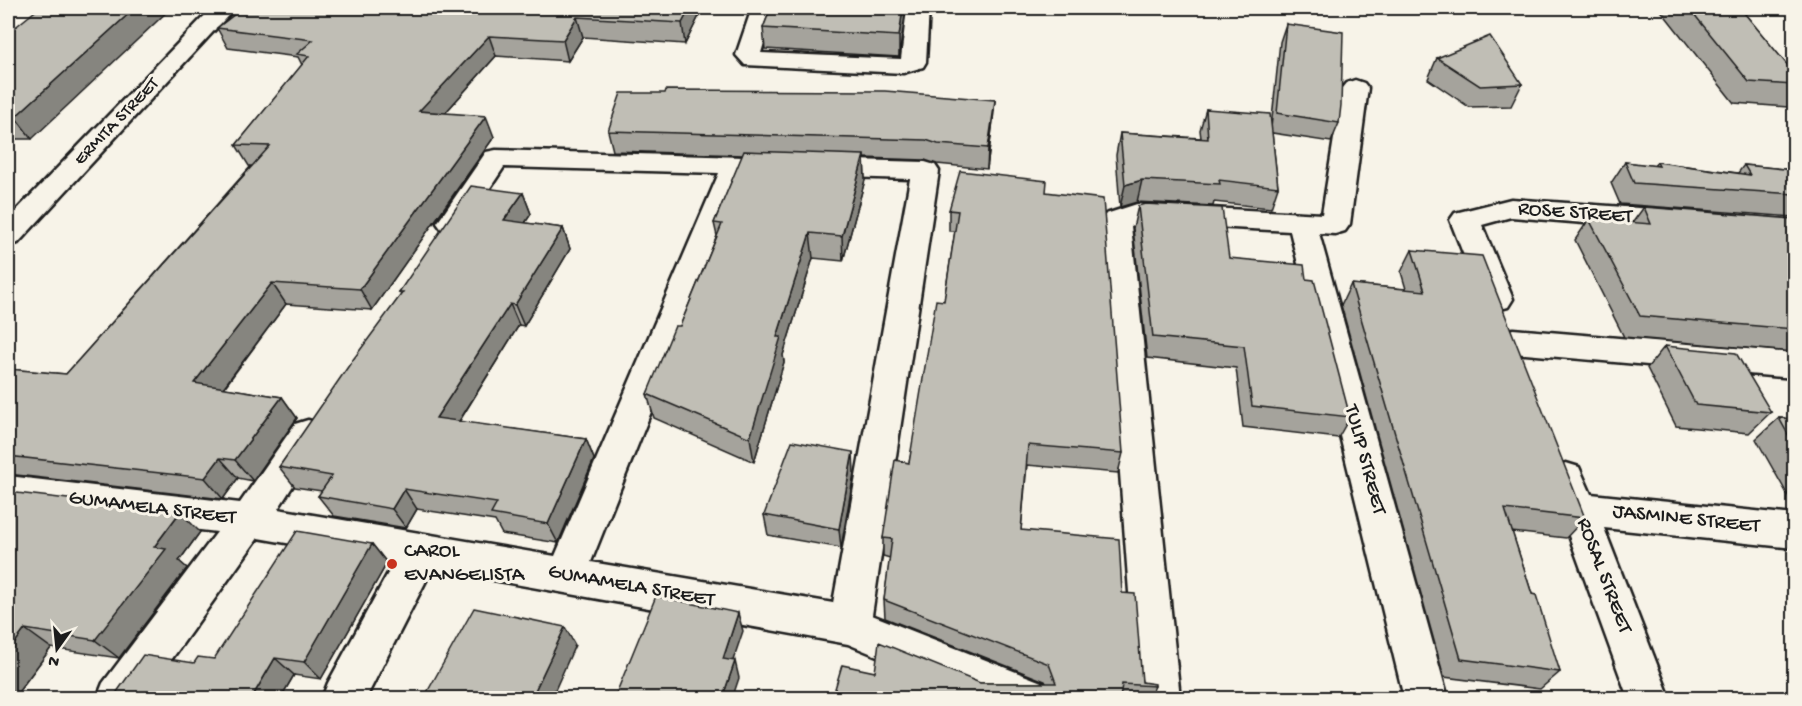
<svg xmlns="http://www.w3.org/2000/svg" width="1802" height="706" font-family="'Gochi Hand',sans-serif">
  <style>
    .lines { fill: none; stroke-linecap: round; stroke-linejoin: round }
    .minor-casing { stroke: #1c1c1c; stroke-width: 5 }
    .major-casing { stroke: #1c1c1c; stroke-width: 5 }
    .minor { fill: #f7f3e8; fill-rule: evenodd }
    .major { fill: #f7f3e8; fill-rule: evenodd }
    .wall { fill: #a5a39c; stroke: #1c1c1c; stroke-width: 1.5 }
    .shaded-wall { fill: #86857f; stroke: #1c1c1c; stroke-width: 1.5 }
    .building { fill: #c0beb5; stroke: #1c1c1c; stroke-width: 1.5 }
    .poi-dot { fill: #c8321e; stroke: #f7f3e8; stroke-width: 2 }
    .labels { text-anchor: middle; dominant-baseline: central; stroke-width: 6; stroke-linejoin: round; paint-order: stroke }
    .far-street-label { font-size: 18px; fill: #1c1c1c; stroke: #f7f3e8 }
    .street-label { font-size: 21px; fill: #1c1c1c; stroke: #f7f3e8 }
    .poi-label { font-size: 21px; fill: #1c1c1c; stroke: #f7f3e8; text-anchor: start }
  </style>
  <rect width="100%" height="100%" fill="#f7f3e8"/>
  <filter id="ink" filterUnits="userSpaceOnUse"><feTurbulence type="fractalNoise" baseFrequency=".0167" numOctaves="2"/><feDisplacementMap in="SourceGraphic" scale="12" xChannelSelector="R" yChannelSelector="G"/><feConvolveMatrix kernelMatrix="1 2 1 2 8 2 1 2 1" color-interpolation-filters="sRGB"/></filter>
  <g filter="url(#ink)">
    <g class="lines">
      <g class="minor-casing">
        <path id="minor" d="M752,8H774L761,53L901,59L907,8H929L926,62L923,67L903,73L745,65L736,55Z
          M1355,80L1364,83L1368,88L1350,224L1345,231L1335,234L1319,233L1448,698H1404L1290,231L1140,223L1131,226L1180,698H1137L1101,221L1106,214L1137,204L1322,214L1342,88L1346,83Z
          M496,150L925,162L935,165L939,171L872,615L1044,683L1050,698H979L848,644L432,569L366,698H322L328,683L394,562L258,538L144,698H97L103,683L217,532L8,507V476L240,503L295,424L308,420L321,424L326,434L278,509L555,556L719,173L504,167L462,230L452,233L442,230L437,223L442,216L486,152ZM746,174L910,179L833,603L591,562Z
          M1511,199L1681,211L1691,214L1696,221L1691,228L1681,231L1511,217L1482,225L1513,299L1508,307L1497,310L1486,307L1481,299L1450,220L1455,213Z
          M1513,329L1794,353V378L1513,353L1501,349L1497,341L1501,333Z
          M1566,463L1579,467L1591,494L1794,515V548L1604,528L1670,698H1628L1548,478L1553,467Z"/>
      </g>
      <g class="major-casing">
        <path id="major" d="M212,8H235L18,243L8,246V219Z"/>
      </g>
      <use href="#minor" class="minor"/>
      <use href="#major" class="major"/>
    </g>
    <path class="wall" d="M243,8H703L685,44L583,37L568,61L496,56L445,113L494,137L372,310L286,304L224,388L282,397L297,418L253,481L238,478L223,499L8,474V369L66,374L251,166H249L236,145L302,65L298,57L228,48L217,28Z
      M771,8H906L899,57L765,49L763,28Z
      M1659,8H1740L1794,73V99L1788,107L1734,103Z
      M1286,24L1339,123L1331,142L1272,133L1278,187L1271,208L1214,202L1213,206L1137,202L1120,207L1116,155L1120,133L1201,138L1200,130L1206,109L1271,128L1280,42Z
      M8,33L32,139H8Z
      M1437,58L1522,84L1511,106L1469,107L1428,79Z
      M995,100L993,120L987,169L937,164L925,160L864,158L865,180L843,261L813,258L783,355L784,362L754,462L654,418L647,394L680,326L717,236L714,223L743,155L613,151L608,131Z
      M1625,162L1654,166L1657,162L1738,173L1744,165L1794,170V217L1620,204L1611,183Z
      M1046,192L1123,453L1118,473L1027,465L1021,530L1122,593L1142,682L1155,686L1149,699H832L875,672L980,683H1046L1045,681L885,618L884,600L890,558L883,556V538L909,463L944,301L955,231H949V210Z
      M523,193L531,214L525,223L563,228L570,249L524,326L519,325L459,422L586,439L594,459L558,543L502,534L495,521L417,509L406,528L334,516L318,496L322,491L295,487L279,467L401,295L399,292Z
      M1138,206L1229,258L1306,279L1350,417L1338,438L1243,427L1236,368L1147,358L1133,228Z
      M1644,207L1794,219V353V352L1624,337L1575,240L1589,219L1633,222Z
      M1412,250L1585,518L1566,538L1512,532L1532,594L1560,672L1540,689L1444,677L1341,305L1351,284L1406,289L1401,272Z
      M1665,346L1771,412L1749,433L1676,426L1647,368Z
      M1779,418L1794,419V506L1756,439Z
      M854,473L841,548L768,535L764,515Z
      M8,492L200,532L179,561L187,568L119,658L51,648L13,699Z
      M372,544L387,563L321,679L294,675L280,699H112L194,663L214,659Z"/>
    <path class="shaded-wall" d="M135,8H171L32,139L15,117Z
      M690,8H703L685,44L682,23Z
      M903,8H906L899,57V36Z
      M577,17L583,37L568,61L563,40Z
      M489,36L496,56L428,132L419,111Z
      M995,100L993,120L987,169L988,148Z
      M486,116L494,137L372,310L360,289Z
      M864,155L865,180L843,261L842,236Z
      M1142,180L1137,202L1120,207L1125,185Z
      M523,193L531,214L512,242L504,220Z
      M563,228L570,249L524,326L515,305Z
      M810,233L813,258L783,355L784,362L754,462L750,438L777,337Z
      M272,283L286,304L211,404L194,383Z
      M510,304L519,325L448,439L436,418Z
      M282,397L297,418L253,481L235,460Z
      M586,439L594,459L558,543L548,524Z
      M853,452L854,473L841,548L839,529Z
      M220,458L238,478L223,499L205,478Z
      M404,489L417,509L406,528L392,509Z
      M180,512L200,532L179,561L187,568L119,658L95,640L154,547Z
      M372,544L387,563L321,679L304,662Z
      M738,613L743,631L728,675L723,659Z
      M565,627L575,645L551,699H531Z
      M25,629L51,648L13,699H8V652Z
      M275,658L294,675L280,699H251Z
      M735,661L739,678L732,699H722Z"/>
    <path class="building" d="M39,8H135L15,117H8V33Z
      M243,8H690L682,23L577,17L563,40L489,36L419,111L486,116L360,289L272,283L194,383L282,397L235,460L220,458L205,478L8,456V369L66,374L270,146L236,145L309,56L297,54L313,40L217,28Z
      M771,8H903L899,36L763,28Z
      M1689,8H1740L1794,73V85L1749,82Z
      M1286,24L1343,32L1341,105L1339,123L1277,113Z
      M1490,36L1522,84L1480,86L1437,58Z
      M666,90L885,91L995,100L988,148L938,144L926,140L608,131L621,93H665Z
      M1206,109L1270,114L1278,187L1219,180L1220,184L1142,180L1125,185L1120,133L1208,139Z
      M744,151L864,155L842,236L810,233L777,337H781L750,438L647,394L675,326H680L722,224L714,223Z
      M1625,162L1659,166L1657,162L1750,175L1744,165L1794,170V194L1634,183Z
      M960,171L1047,181L1046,192L1103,199L1123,453L1028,445L1021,530L1119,539L1122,593L1135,594L1142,682L1155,684V686L1122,684L1120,699H832L842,665L875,672L879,642L980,683H1056L1049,664L884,600L892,539L883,538L895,460L909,463L936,300L944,301L958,211L949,210Z
      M471,186L523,193L504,220L563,228L515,305L510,304L436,418L586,439L548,524L491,514L497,503L404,489L392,509L318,496L332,476L279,467L352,361L403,292H399Z
      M1145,204L1222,208L1229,258L1304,265L1306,279L1314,280L1350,417L1252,406L1244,346L1153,337L1138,206Z
      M1644,207L1794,219V329L1640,316L1589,219L1651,224Z
      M1412,250L1482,256L1585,518L1505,509L1532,594L1536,595L1560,672L1461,659L1351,284L1425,291Z
      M1665,346L1736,353L1771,412L1696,405Z
      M1779,418L1794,419V445Z
      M792,441L853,452L839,529L764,515Z
      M8,492L180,512L154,547L166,549L95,640L25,629L8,652Z
      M297,531L372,544L304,662L275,658L251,699H112L143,655L194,663L198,657L214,659Z
      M656,596L738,613L723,659L735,661L722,699H614Z
      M474,608L565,627L531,699H436L425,696Z"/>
  </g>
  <circle class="poi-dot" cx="392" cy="564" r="6"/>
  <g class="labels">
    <g class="far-street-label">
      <text transform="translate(117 122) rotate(-46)">ERMITA STREET</text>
    </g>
    <g class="street-label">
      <text transform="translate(1575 214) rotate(4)">ROSE STREET</text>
      <text transform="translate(1364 460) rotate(75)">TULIP STREET</text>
      <text transform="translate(152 509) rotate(7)">GUMAMELA STREET</text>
      <text transform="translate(1686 520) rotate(6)">JASMINE STREET</text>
      <text transform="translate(1603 576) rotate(69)">ROSAL STREET</text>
      <text transform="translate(631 587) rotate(10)">GUMAMELA STREET</text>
    </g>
    <g class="poi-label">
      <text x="404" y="552">CAROL<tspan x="404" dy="24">EVANGELISTA</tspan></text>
    </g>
  </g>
  <rect width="1802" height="706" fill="none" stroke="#f7f3e8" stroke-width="30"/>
  <rect x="15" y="15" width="1772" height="676" fill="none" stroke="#1c1c1c" stroke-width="2" filter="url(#ink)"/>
  <g transform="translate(57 649) rotate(195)" stroke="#f7f3e8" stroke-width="4.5" paint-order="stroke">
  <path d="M0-4.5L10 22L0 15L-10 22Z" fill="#1c1c1c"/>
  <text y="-9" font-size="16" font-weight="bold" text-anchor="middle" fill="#1c1c1c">N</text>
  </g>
</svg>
